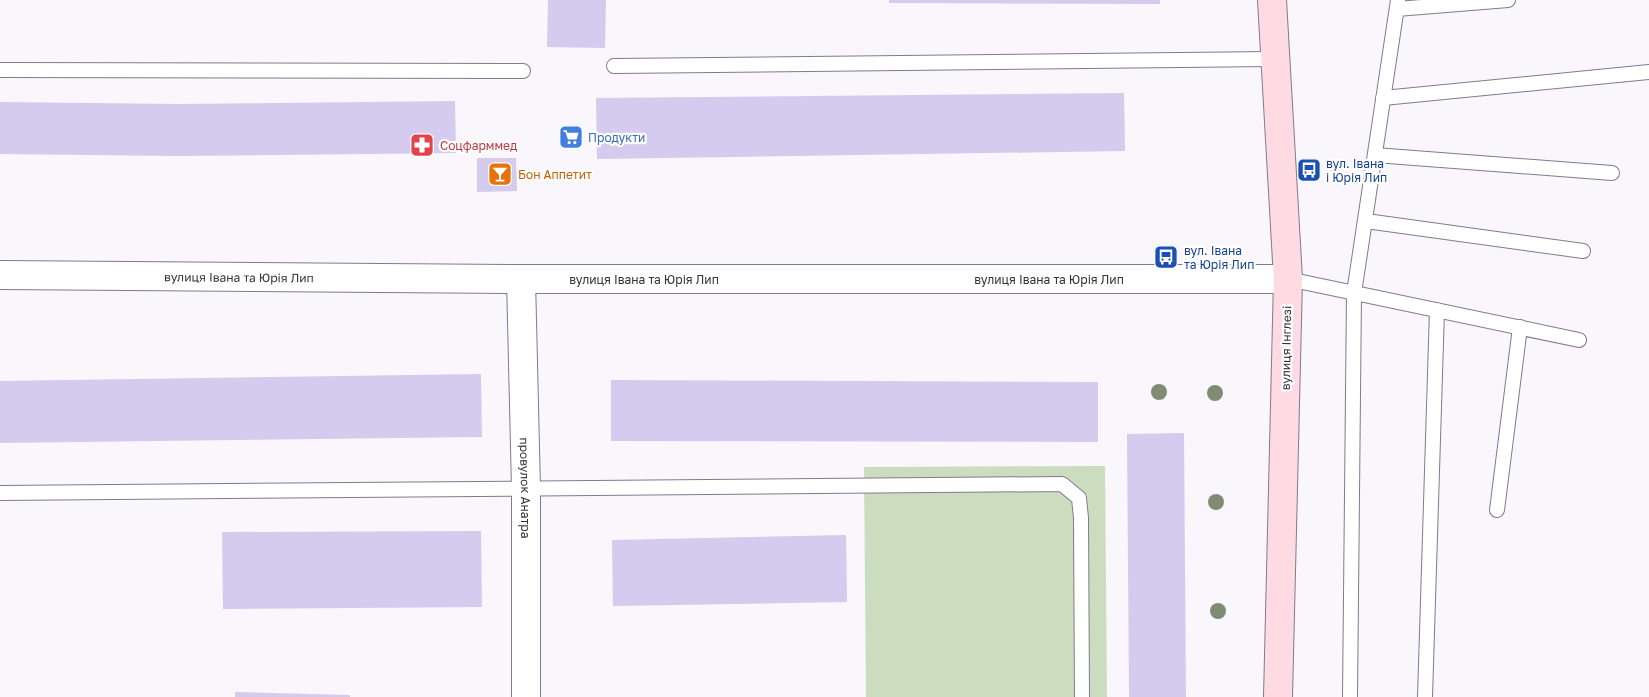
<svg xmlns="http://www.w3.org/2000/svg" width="1649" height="697" font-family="'Golos Text',sans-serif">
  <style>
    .green { fill: #ccddbf }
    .building { fill: #d4cbee }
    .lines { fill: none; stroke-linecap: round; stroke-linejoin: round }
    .service-casing { stroke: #847891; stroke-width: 16 }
    .minor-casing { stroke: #847891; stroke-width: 30 }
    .tertiary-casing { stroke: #847891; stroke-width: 30 }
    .secondary-casing { stroke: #847891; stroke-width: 30 }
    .service { stroke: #fff; stroke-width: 14 }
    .minor { stroke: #fff; stroke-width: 28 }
    .tertiary { stroke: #fff; stroke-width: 28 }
    .secondary { stroke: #fedbe2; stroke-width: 28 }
    .tree { fill: #808b73 }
    .labels { text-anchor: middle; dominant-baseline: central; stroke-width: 4.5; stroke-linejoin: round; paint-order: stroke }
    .shop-label { font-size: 12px; fill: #366cbe; stroke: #fff; text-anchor: start }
    .health-label { font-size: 12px; fill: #be3a42; stroke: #fff; text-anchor: start }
    .transit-label { font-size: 12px; fill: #164399; stroke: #fff; text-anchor: start }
    .food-label { font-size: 12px; fill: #c56008; stroke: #fff; text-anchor: start }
    .street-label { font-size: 12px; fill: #36313b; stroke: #fff }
  </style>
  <rect width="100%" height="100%" fill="#f9f6fc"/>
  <path class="green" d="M1105,466L1107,697H866L864,467Z"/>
  <path class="building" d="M548,0H606L605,48L547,47Z
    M889,0H1160V4L889,3Z
    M1124,93L1125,151L597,159L596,98Z
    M455,101L456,153L178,156L0,154V102L178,104Z
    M477,158H516L517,191L477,192Z
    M481,374L482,437L0,443V381Z
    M611,380L1098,382V442L611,441Z
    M1184,433L1186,697H1129L1127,434Z
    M481,531L482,607L223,609L222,532Z
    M846,535L847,602L613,606L612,540Z
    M235,692L350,695V697H235Z"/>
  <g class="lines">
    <g class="service-casing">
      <path id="service" d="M1397,9L1508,0
        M614,66L1276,59
        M0,70L523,71
        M1383,98L1649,72
        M1375,155L1612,173
        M1366,221L1583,251
        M1288,279L1579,340
        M0,493L1062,484L1079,498L1081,518L1082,697
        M1497,510L1520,327
        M1350,697L1354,293L1398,0
        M1425,697L1437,310"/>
    </g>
    <g class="minor-casing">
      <g id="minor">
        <path id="s1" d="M521,279L526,489V697"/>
      </g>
    </g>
    <g class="tertiary-casing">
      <g id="tertiary">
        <path id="s2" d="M0,275L521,279H1288"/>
      </g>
    </g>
    <g class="secondary-casing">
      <path id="secondary" d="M1272,0L1288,279L1278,697"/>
    </g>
    <use href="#service" class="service"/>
    <use href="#minor" class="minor"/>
    <use href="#tertiary" class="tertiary"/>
    <use href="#secondary" class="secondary"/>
  </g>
  <g class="tree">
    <circle cx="1159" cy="392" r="8"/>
    <circle cx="1215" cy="393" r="8"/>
    <circle cx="1216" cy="502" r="8"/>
    <circle cx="1218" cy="611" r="8"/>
  </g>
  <defs>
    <g id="supermarket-square" transform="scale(1.25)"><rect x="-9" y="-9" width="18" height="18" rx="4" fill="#3f7fe0" stroke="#fff"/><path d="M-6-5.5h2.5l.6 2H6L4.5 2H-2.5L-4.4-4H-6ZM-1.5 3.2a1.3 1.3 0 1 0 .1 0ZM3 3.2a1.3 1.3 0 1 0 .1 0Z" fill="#fff"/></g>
    <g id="pharmacy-square" transform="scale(1.25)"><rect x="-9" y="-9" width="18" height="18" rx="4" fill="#e0444e" stroke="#fff"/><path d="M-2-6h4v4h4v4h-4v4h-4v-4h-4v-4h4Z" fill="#fff"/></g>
    <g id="bus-square" transform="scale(1.25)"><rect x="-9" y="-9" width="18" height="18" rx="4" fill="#1a4fb4" stroke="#fff"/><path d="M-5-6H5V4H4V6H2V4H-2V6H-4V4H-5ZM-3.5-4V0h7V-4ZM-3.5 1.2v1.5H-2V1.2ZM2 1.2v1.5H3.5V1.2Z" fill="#fff"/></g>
    <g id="bar-square" transform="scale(1.25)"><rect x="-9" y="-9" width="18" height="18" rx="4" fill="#e8710a" stroke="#fff"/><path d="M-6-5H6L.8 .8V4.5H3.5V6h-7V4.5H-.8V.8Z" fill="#fff"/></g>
  </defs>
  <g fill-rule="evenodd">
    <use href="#supermarket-square" x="571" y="137"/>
    <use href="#pharmacy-square" x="422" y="145"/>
    <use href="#bus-square" x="1309" y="170"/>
    <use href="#bar-square" x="500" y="174"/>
    <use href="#bus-square" x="1166" y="257"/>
  </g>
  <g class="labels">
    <g class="shop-label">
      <text x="588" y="137">Продукти</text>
    </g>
    <g class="health-label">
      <text x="440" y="145">Соцфарммед</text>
    </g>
    <g class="transit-label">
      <text x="1326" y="163">вул. Івана<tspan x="1326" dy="14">і Юрія Лип</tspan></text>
      <text x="1184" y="250">вул. Івана<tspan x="1184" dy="14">та Юрія Лип</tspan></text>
    </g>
    <g class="food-label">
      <text x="518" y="174">Бон Аппетит</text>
    </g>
    <g class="street-label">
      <text stroke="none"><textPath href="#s2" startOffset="239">вулиця Івана та Юрія Лип</textPath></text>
      <text stroke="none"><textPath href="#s2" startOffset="644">вулиця Івана та Юрія Лип</textPath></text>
      <text stroke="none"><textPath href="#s2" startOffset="1049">вулиця Івана та Юрія Лип</textPath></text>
      <text transform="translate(1286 348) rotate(-89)">вулиця Інглезі</text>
      <text stroke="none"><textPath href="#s1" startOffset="209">провулок Анатра</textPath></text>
    </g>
  </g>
</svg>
